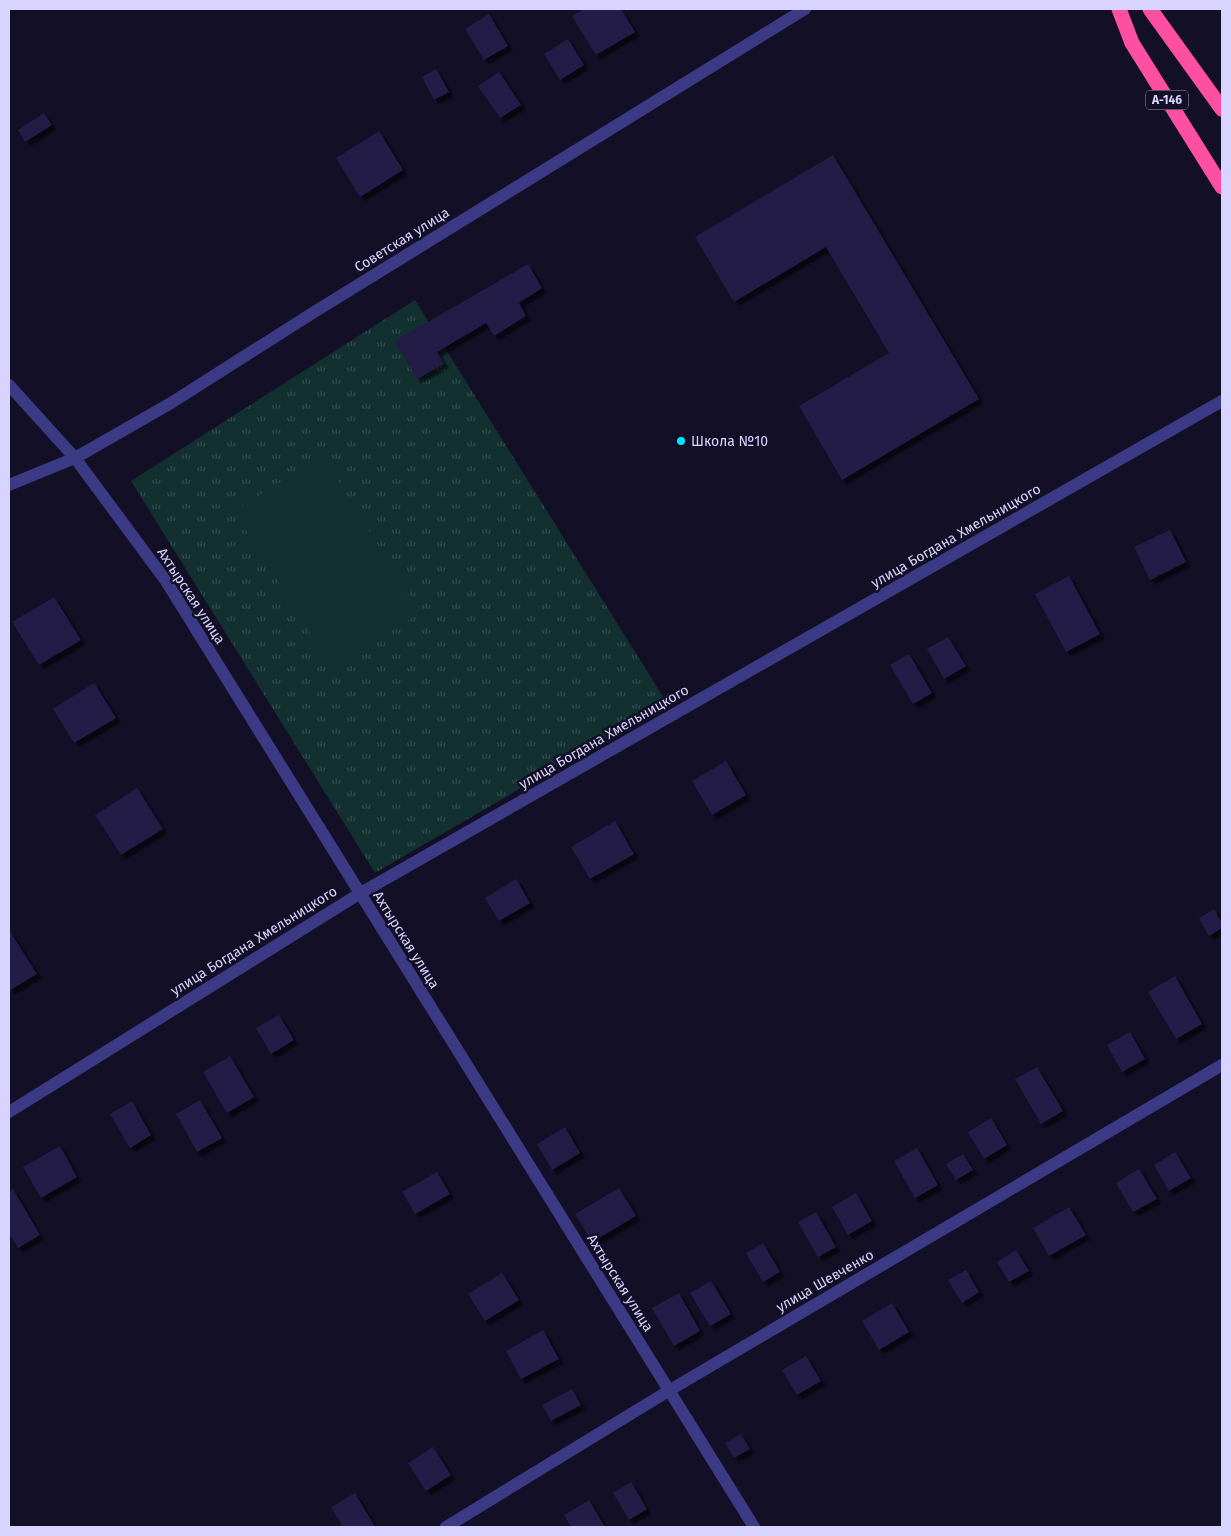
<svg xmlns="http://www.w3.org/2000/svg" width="1231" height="1536" font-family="'Fira Sans',sans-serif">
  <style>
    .grass { fill: url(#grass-tufts) }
    .green { fill: #12302f }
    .building { fill: #241b47; filter: url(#shadow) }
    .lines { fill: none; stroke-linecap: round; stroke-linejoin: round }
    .minor { stroke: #3d3a85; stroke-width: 12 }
    .highway { stroke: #ff4fa3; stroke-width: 15 }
    .poi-dot { fill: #00e5ff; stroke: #130f26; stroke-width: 2 }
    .labels { text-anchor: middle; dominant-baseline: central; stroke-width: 5; stroke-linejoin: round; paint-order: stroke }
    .shield { fill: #130f26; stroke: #9e99be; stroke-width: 1 }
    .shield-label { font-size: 12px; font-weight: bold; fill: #d9d4ff }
    .street-label { font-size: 14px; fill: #d9d4ff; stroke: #130f26 }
    .poi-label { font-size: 14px; fill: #d9d4ff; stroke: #130f26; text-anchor: start }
  </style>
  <defs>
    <pattern id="grass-tufts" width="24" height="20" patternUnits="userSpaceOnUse" patternTransform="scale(1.25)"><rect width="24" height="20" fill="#12302f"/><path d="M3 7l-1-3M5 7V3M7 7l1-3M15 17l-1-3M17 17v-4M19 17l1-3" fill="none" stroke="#344d4e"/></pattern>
    <filter id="shadow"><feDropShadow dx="4.5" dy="4.5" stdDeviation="1" flood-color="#0009"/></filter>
  </defs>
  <rect width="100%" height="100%" fill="#130f26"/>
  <path class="grass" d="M415,300L667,703L375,873L131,481Z"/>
  <path class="green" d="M323,456L420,613L332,668L234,511Z"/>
  <path class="building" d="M584,9H621L635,32L596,55L572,16Z
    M489,14L508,46L484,60L465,29Z
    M568,39L584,65L560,80L544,54Z
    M436,69L449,92L434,100L422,77Z
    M499,72L521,105L500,118L478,86Z
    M44,113L52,125L25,142L18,130Z
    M379,131L403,170L360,197L336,158Z
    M833,155L979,399L842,480L799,406L889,353L826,247L734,302L695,237Z
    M528,264L542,288L519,303L526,316L494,336L486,323L437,352L444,364L417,379L395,341Z
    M1170,530L1186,562L1150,580L1134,547Z
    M1069,576L1100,634L1066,652L1035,594Z
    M54,597L81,640L39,665L12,622Z
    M948,637L966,666L944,679L927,649Z
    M909,654L932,693L913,704L890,665Z
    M94,683L116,718L74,743L53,709Z
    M726,761L746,795L712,815L692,781Z
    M137,788L163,829L121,855L95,815Z
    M615,821L634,854L590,879L571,847Z
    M516,879L530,903L499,921L485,898Z
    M1214,909L1222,923V928L1209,936L1199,918Z
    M9,930L37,974L9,991Z
    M1175,976L1202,1024L1176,1039L1148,992Z
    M279,1015L294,1040L271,1054L256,1028Z
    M1130,1032L1145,1059L1122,1072L1107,1045Z
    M230,1056L254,1097L227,1113L203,1072Z
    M1037,1067L1063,1111L1041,1124L1015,1079Z
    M200,1100L222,1138L197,1152L176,1114Z
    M132,1101L151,1135L130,1148L110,1114Z
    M991,1118L1007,1145L984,1159L968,1132Z
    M565,1127L580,1153L552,1170L537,1144Z
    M60,1146L77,1177L41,1198L23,1167Z
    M917,1148L938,1185L915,1198L894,1161Z
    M1175,1152L1191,1178L1169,1191L1154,1165Z
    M963,1154L973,1170L956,1180L946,1164Z
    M1139,1169L1157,1199L1133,1212L1116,1183Z
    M437,1172L450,1194L415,1214L402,1192Z
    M619,1188L636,1216L592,1242L575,1214Z
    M13,1189L40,1235L18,1248L9,1233V1192Z
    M856,1193L872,1221L848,1235L832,1207Z
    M1069,1207L1086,1235L1049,1256L1033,1228Z
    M816,1212L836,1247L818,1257L798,1222Z
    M763,1243L780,1272L763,1282L746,1253Z
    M1016,1250L1029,1271L1009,1282L997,1262Z
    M966,1270L979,1292L962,1303L948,1280Z
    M502,1273L519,1300L485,1321L468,1294Z
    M711,1281L731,1314L710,1326L690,1293Z
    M679,1293L700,1331L674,1346L652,1308Z
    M892,1303L909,1332L879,1350L862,1321Z
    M543,1330L559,1359L521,1379L506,1351Z
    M806,1356L821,1381L797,1395L782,1370Z
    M572,1389L581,1405L551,1421L542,1405Z
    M741,1434L750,1449L734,1458L725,1443Z
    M433,1447L451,1475L426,1491L408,1463Z
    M631,1482L647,1509L629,1520L613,1493Z
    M355,1493L375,1527H343L331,1507Z
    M589,1500L605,1527H571L564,1515Z"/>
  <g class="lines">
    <path class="minor" d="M9,385L75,458L166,581L754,1527
      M9,485L75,458L171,403L311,314L805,9
      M9,1112L359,894L1222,401
      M446,1527L670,1390L1222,1065"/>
    <path class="highway" d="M1119,9L1132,43L1222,187
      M1150,9L1222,109"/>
  </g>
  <circle class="poi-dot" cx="681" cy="441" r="5"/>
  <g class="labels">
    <rect class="shield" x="1146" y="90.5" width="42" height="19" rx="4"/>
    <g class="shield-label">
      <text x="1167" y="100">А-146</text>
    </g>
    <g class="street-label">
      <text transform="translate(402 240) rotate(-32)">Советская улица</text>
      <text transform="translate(956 536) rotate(-30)">улица Богдана Хмельницкого</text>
      <text transform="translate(191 596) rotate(57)">Ахтырская улица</text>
      <text transform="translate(604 737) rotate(-30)">улица Богдана Хмельницкого</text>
      <text transform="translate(406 940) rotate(58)">Ахтырская улица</text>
      <text transform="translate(254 941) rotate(-32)">улица Богдана Хмельницкого</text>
      <text transform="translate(825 1281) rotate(-30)">улица Шевченко</text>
      <text transform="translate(620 1283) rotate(58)">Ахтырская улица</text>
    </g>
    <g class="poi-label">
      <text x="691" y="441">Школа №10</text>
    </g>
  </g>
  <rect width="1231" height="1536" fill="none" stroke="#d9d4ff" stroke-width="20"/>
</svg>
